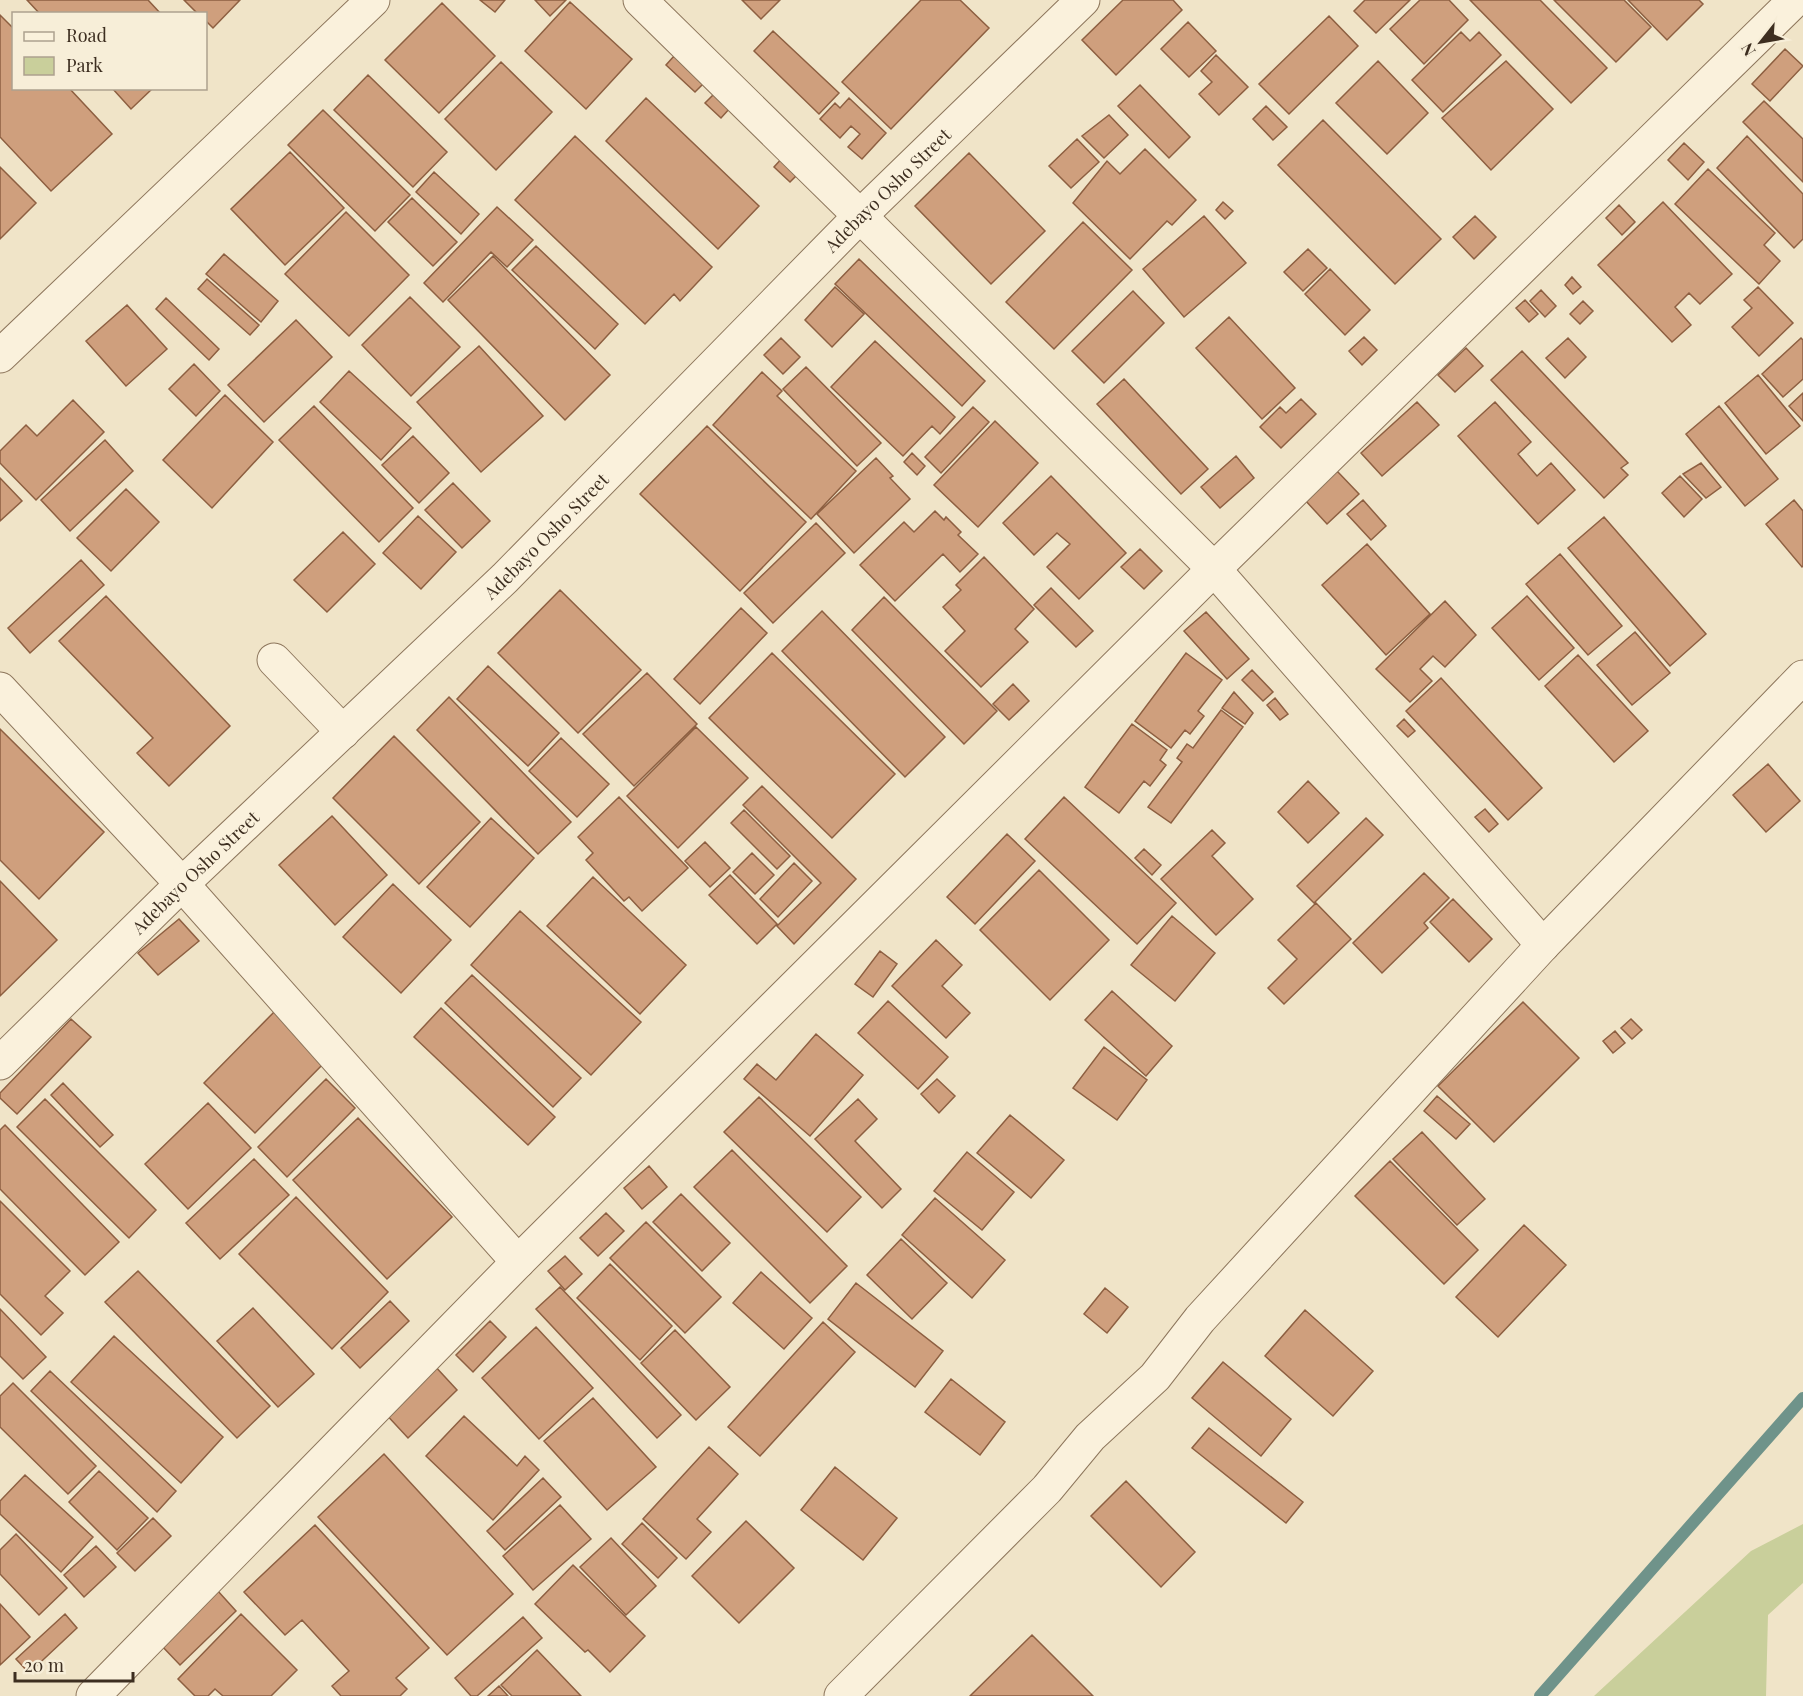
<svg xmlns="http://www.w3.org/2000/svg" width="1803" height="1696" font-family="'Playfair Display',serif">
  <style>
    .green { fill: #c9cf9b }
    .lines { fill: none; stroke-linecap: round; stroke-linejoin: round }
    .stream { stroke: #6f938a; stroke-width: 12 }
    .building { fill: #cf9f7d; stroke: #8d5f41; stroke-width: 1.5 }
    .minor-casing { stroke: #8d765c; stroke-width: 35 }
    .minor { stroke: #faf1dc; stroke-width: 33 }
    .labels { text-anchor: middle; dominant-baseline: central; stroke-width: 6; stroke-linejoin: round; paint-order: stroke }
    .street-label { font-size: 18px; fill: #3d2e20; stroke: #f7eed8 }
  </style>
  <rect width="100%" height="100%" fill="#f0e4c8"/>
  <path class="green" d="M1803,1524V1583L1768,1615L1766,1696H1594L1751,1551Z"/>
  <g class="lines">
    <path class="stream" d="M1540,1696L1803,1398"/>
  </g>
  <path class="building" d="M27,0H148L161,14H40Z
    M184,0H240L213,28L206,21V14H198Z
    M480,0H505L495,12Z
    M535,0H566L550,16Z
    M742,0H780L761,19Z
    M921,0H960L989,28L891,129L842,82Z
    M1123,0H1173L1182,10L1116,75L1082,40Z
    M1365,0H1410L1376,33L1354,11Z
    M1420,0H1449L1468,20L1424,64L1390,29Z
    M1470,0H1540L1607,68L1571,103Z
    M1554,0H1624L1651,27L1616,62Z
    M1628,0H1699L1703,4L1667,40Z
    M570,2L632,59L586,109L525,51Z
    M442,3L495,56L439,113L385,60Z
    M0,15L14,29V88H69L112,134L51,191L0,137Z
    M1329,16L1358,46L1289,114L1259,84Z
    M1188,22L1216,51L1189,77L1161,49Z
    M773,31L839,93L819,114L754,51Z
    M1461,32L1470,41L1479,32L1501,55L1443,112L1412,80Z
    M1785,49L1803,66L1770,101L1752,84Z
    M1216,55L1248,87L1219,115L1199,94L1212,82L1201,71Z
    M674,56L703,84L695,92L666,65Z
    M1378,61L1428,113L1387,154L1336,103Z
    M1506,61L1553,109L1491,170L1442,118Z
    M501,62L552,112L496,170L445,119Z
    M368,75L447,152L413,187L334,110Z
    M1140,85L1190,137L1169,158L1118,106Z
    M112,88H153L131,109Z
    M715,93L730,108L721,118L705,103Z
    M646,98L759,206L718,249L606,141Z
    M849,98L886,133L862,159L848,147L860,134L851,126L840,138L820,119L835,103L840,108Z
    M1764,101L1803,139V182L1743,122Z
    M1266,106L1287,127L1273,140L1253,119Z
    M323,110L410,195L375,231L288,145Z
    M1109,115L1128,135L1104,158L1082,136Z
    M1323,120L1441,239L1395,284L1278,165Z
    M575,136L712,267L680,301L674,294L645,324L515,200Z
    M1747,136L1803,194V239L1794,248L1717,168Z
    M1077,139L1099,162L1071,188L1049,166Z
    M1684,143L1704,162L1688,180L1668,160Z
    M1145,149L1196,200L1172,225L1167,221L1130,259L1073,203L1107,161L1120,174Z
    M290,152L344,208L285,265L231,209Z
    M969,153L1045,231L991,284L915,206Z
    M784,156L800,172L790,182L774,167Z
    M0,167L36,203L0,239Z
    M1708,169L1775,233L1764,245L1780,261L1759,284L1675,204Z
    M434,172L479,214L461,234L416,192Z
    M412,198L457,242L433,266L388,222Z
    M1223,202L1233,211L1225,219L1216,210Z
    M1663,202L1732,274L1700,304L1689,293L1675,307L1691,325L1672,342L1598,265Z
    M1619,205L1635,222L1622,235L1606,218Z
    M497,207L533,240L507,267L491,252L443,302L424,283Z
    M346,212L409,275L349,336L285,274Z
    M1204,216L1246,263L1184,317L1143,269Z
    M1475,216L1496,237L1474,259L1453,237Z
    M1083,222L1132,270L1054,349L1006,302Z
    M536,246L618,324L595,349L512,270Z
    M1308,249L1327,268L1303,291L1284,272Z
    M224,254L278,301L261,322L206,274Z
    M493,256L610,375L565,420L448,300Z
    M859,259L985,381L962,406L835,284Z
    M1330,269L1370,310L1345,335L1305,294Z
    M1572,277L1581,287L1573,294L1565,285Z
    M207,279L259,325L250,335L198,289Z
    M835,287L864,314L832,347L805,320Z
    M1758,287L1793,323L1759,356L1732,327L1752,308L1744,300Z
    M1541,290L1556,306L1545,317L1530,301Z
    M1133,291L1164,323L1104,383L1072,351Z
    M410,297L460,347L411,396L362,345Z
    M166,298L219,349L209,360L156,309Z
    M1525,300L1538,314L1529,322L1516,308Z
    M1583,301L1593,311L1580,324L1570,314Z
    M127,305L167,349L126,386L86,341Z
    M1229,317L1295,388L1262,419L1196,348Z
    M296,320L332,357L264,422L228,385Z
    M1364,337L1377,350L1362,365L1349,351Z
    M781,338L800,357L783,374L764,355Z
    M1568,338L1586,357L1565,378L1546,358Z
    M1801,338L1803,340V379L1783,397L1762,374Z
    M875,341L955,417L940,434L932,426L903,456L831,387Z
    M479,346L543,416L481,472L417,402Z
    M1466,348L1483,366L1455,392L1438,375Z
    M1522,351L1628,463L1621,468L1628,475L1604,498L1491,380Z
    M194,364L220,391L196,416L169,389Z
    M806,367L881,443L857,466L783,389Z
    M349,371L411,428L381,460L320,402Z
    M762,372L782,391L777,396L856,471L811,519L713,425Z
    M1758,375L1800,426L1766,454L1725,403Z
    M1124,379L1208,469L1181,494L1097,404Z
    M1803,393V421L1789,406Z
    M225,395L273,442L212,508L163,460Z
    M1301,399L1316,414L1281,448L1260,427L1280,407L1286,413Z
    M73,400L104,432L36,500L0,463V451L26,425L37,436Z
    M1417,402L1439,425L1382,476L1361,453Z
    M1495,402L1531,442L1518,454L1537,476L1551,463L1575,490L1538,524L1458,436Z
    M314,406L413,508L379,542L279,440Z
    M1719,406L1778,479L1745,506L1686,434Z
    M973,407L989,422L941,473L925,457Z
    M995,421L1038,463L978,527L934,485Z
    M707,426L806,522L740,591L640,494Z
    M413,436L449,473L419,503L382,465Z
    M105,440L133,471L70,531L41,500Z
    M912,453L925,466L917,475L904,462Z
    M1236,456L1254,478L1220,508L1201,487Z
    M876,458L893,476L890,478L910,499L854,553L817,514Z
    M1701,463L1721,487L1706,498L1683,474Z
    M1337,471L1359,494L1327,524L1305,500Z
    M1051,476L1126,553L1079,599L1047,567L1070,544L1057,533L1034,555L1003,523Z
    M1680,476L1702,499L1684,517L1662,493Z
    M0,478L22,501L0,521Z
    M453,483L490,521L462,548L425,510Z
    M126,489L159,522L111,571L77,538Z
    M1363,500L1386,526L1371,540L1347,514Z
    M1794,500L1803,511V566L1802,567L1766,524Z
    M935,511L944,520L946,517L961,532L958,535L978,554L960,572L943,554L895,601L860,565L904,522L914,532Z
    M418,516L456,552L421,589L383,553Z
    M1604,517L1706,634L1670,666L1568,548Z
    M816,523L845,553L773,623L744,593Z
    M343,532L375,564L327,612L294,580Z
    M1367,544L1430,614L1386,655L1322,585Z
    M1140,549L1162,571L1144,589L1121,567Z
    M1560,554L1622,626L1588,655L1526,584Z
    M984,557L1034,609L1015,629L1028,642L981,687L945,651L965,631L943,607L961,590L956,585Z
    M81,560L104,585L30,653L8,628Z
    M1051,588L1093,631L1076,647L1034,605Z
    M560,590L641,670L578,733L498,653Z
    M106,596L230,726L169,786L137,753L153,738L59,641Z
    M1527,596L1574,648L1539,680L1492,628Z
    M884,597L997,711L964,744L852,630Z
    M1445,601L1476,635L1445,667L1433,656L1420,669L1432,681L1410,702L1376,669Z
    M741,608L767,633L700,704L674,679Z
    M822,611L945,737L905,777L782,651Z
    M1206,612L1249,659L1227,679L1184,631Z
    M1635,632L1670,673L1632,705L1597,665Z
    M772,653L895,774L832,838L709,718Z
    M1186,653L1222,680L1198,711L1204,716L1190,734L1185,730L1171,748L1135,721Z
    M1578,655L1648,731L1614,762L1545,686Z
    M488,666L559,733L528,766L457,699Z
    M1252,670L1273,692L1263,701L1242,680Z
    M647,673L697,724L634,786L583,734Z
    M1441,678L1542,788L1508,820L1406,711Z
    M1013,684L1029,701L1009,720L993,704Z
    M1234,692L1253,713L1245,724L1222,708Z
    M449,697L571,822L538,854L417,730Z
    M1275,698L1288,714L1280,720L1267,705Z
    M1221,710L1243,727L1171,823L1148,807L1182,762L1177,758L1187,744L1193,748Z
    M1404,719L1415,731L1408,737L1397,726Z
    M1132,724L1167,750L1160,760L1166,765L1150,786L1144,781L1119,813L1085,787Z
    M696,727L748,778L678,848L627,796Z
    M0,729L104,832L39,899L0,860Z
    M394,736L480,822L419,884L333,798Z
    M561,738L609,784L577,817L529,771Z
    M1768,764L1800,801L1766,832L1733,795Z
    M1308,781L1339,813L1308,843L1278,812Z
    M762,786L856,879L794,944L777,926L821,883L743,805Z
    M619,797L688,868L642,911L629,897L624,901L586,860L593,853L578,837Z
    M1064,797L1176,903L1137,944L1025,839Z
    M1485,809L1498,824L1489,832L1475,817Z
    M744,810L790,856L777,869L731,823Z
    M332,816L387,875L335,925L279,865Z
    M491,818L534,858L470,927L427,887Z
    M1366,818L1383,835L1314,903L1297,886Z
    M1212,830L1225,843L1212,856L1253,899L1216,935L1161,879Z
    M1007,834L1035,861L975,924L947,897Z
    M705,842L730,868L710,887L685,861Z
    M1144,849L1161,865L1152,875L1135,858Z
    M752,853L774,875L755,894L733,872Z
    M794,863L812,881L778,917L760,899Z
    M1039,870L1109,940L1050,1000L980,930Z
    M1424,873L1449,898L1424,923L1428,928L1382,973L1353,943Z
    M730,875L777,924L757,944L709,895Z
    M593,877L686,965L640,1014L547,926Z
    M0,881L57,940L0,996Z
    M393,884L451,940L401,993L343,937Z
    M1453,899L1492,939L1469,962L1430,922Z
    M1316,903L1351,939L1284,1004L1268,988L1297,959L1278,940Z
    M520,911L641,1022L591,1075L471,965Z
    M1172,916L1215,953L1175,1001L1131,965Z
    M179,919L199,941L158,975L138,953Z
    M936,940L962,965L942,986L970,1013L946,1038L892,986Z
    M880,951L897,964L873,997L855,984Z
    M472,975L581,1078L553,1107L445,1003Z
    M1112,991L1172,1046L1146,1076L1085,1020Z
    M888,1001L948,1057L918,1089L858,1033Z
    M1523,1002L1579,1058L1494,1142L1438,1086Z
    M441,1008L555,1117L528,1145L414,1037Z
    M277,1009L328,1059L255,1133L204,1083Z
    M71,1019L91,1037L17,1114L0,1098V1093Z
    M1631,1019L1642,1030L1632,1039L1621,1028Z
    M1615,1031L1625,1043L1613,1053L1603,1041Z
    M816,1034L863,1075L810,1136L744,1079L757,1064L776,1080Z
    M1104,1047L1147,1080L1117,1120L1073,1088Z
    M326,1079L355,1108L287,1177L258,1147Z
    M937,1079L955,1096L939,1113L921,1094Z
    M63,1083L113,1135L100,1147L51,1095Z
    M1437,1096L1470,1124L1456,1139L1424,1111Z
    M759,1097L861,1197L827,1232L724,1132Z
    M45,1099L156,1210L129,1238L17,1127Z
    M858,1099L877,1119L855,1141L901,1189L882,1208L815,1139Z
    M208,1103L251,1148L188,1209L145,1164Z
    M1010,1115L1064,1160L1031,1198L977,1153Z
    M358,1118L452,1217L387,1279L293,1180Z
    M5,1125L119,1242L85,1275L0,1189V1130Z
    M1422,1132L1485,1199L1457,1225L1393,1159Z
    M732,1150L847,1266L810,1303L694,1187Z
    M967,1152L1014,1192L982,1230L934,1191Z
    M254,1159L289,1195L220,1259L186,1223Z
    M1390,1161L1478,1250L1444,1284L1355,1196Z
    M649,1166L667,1187L642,1209L624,1188Z
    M681,1194L730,1243L702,1271L653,1222Z
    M296,1197L388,1292L332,1349L239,1254Z
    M935,1198L1005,1260L972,1298L902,1235Z
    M0,1201L70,1271L45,1296L63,1313L41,1335L0,1294Z
    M606,1213L624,1231L598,1256L580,1238Z
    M646,1222L721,1297L685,1333L610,1258Z
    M1524,1225L1566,1265L1498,1337L1456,1297Z
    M901,1239L947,1283L912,1319L867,1275Z
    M565,1256L582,1274L565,1290L548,1271Z
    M610,1264L672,1326L640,1360L577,1298Z
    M138,1271L270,1406L237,1438L105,1302Z
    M761,1272L812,1318L784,1349L733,1303Z
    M856,1283L943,1351L915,1387L828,1319Z
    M560,1287L681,1415L657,1438L536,1309Z
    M1105,1288L1128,1307L1107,1333L1084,1314Z
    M390,1301L409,1321L360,1368L341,1348Z
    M253,1308L314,1374L278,1407L217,1341Z
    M0,1309L46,1357L23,1379L0,1356Z
    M1305,1310L1373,1371L1333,1416L1265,1356Z
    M490,1321L506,1337L473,1372L456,1355Z
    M823,1322L855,1352L760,1456L728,1427Z
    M536,1327L593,1388L539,1439L482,1378Z
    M675,1330L730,1387L696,1420L641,1363Z
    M114,1336L223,1437L181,1483L71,1382Z
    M1223,1362L1291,1419L1261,1456L1192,1398Z
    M433,1364L457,1390L408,1438L383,1411Z
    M50,1371L176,1491L157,1512L31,1391Z
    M951,1379L1005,1422L980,1455L925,1412Z
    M13,1383L96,1466L68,1494L0,1427V1396Z
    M593,1398L656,1467L607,1510L544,1441Z
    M464,1416L517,1466L525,1456L539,1470L493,1520L426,1456Z
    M1209,1428L1303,1502L1286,1523L1192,1448Z
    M709,1447L738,1474L697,1519L711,1532L686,1559L643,1519Z
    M384,1454L513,1594L447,1655L318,1517Z
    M835,1467L897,1518L863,1560L801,1510Z
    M99,1471L148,1518L117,1550L69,1502Z
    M25,1475L93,1537L61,1572L0,1514V1501Z
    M543,1478L561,1497L505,1550L487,1531Z
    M1126,1481L1195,1552L1161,1587L1091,1516Z
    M560,1505L591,1539L533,1590L503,1556Z
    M153,1518L171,1536L135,1571L117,1553Z
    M746,1521L794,1568L739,1623L692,1576Z
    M642,1523L677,1558L658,1578L622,1544Z
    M315,1525L429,1648L396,1678L407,1689L400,1696H341L332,1686L349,1671L302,1620L285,1635L244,1592Z
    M16,1534L67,1588L39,1615L0,1574V1550Z
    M611,1538L656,1586L626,1615L580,1567Z
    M96,1546L116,1567L84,1597L64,1575Z
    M573,1565L645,1636L610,1672L588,1650L585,1652L535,1604Z
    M217,1590L236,1611L180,1665L160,1644Z
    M0,1604L30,1637L0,1665Z
    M65,1614L77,1628L29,1673L16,1659Z
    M241,1614L297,1670L271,1696H223L215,1689L208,1696H195L178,1679Z
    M523,1617L542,1638L477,1696H471L455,1678Z
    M1032,1635L1093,1696H970Z
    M537,1650L581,1696H512L501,1685Z
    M499,1686L508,1696H488Z"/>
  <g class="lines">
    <g class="minor-casing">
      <g id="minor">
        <path d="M640,0L860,216L1214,569L1543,945"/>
        <path d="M0,356L373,0"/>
        <path d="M274,660L343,732"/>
        <path d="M0,689L182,884L518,1262"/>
        <path id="s1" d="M0,1063L182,884L505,578L860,216L1083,0"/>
        <path d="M93,1696L518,1262L1214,569L1795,0"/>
        <path d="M841,1696L1047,1489L1090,1437L1155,1377L1200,1319L1543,945L1803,677"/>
      </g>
    </g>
    <use href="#minor" class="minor"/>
  </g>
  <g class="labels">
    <g class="street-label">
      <text stroke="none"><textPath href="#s1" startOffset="1245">Adebayo Osho Street</textPath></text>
      <text stroke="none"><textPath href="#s1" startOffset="759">Adebayo Osho Street</textPath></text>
      <text stroke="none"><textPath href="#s1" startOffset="273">Adebayo Osho Street</textPath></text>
    </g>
  </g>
  <rect x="12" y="12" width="195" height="78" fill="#f7eed8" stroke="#ada18e" stroke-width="1.5"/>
  <rect x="24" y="32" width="30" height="9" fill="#faf1dc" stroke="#ada18e" stroke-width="1.5"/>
  <text x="66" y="42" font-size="18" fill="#3d2e20">Road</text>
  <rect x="24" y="57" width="30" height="18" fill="#c9cf9b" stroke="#ada18e" stroke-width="1.5"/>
  <text x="66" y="72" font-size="18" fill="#3d2e20">Park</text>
  <g transform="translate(1761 42) rotate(239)" stroke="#f7eed8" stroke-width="4.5" paint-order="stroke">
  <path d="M0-4.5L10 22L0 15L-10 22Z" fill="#3d2e20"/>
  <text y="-9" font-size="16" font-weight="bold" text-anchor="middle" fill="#3d2e20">N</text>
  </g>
  <path d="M15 1672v9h118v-9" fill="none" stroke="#3d2e20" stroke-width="3"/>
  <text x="24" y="1672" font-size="18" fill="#3d2e20" stroke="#f7eed8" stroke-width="4.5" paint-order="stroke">20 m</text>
</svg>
